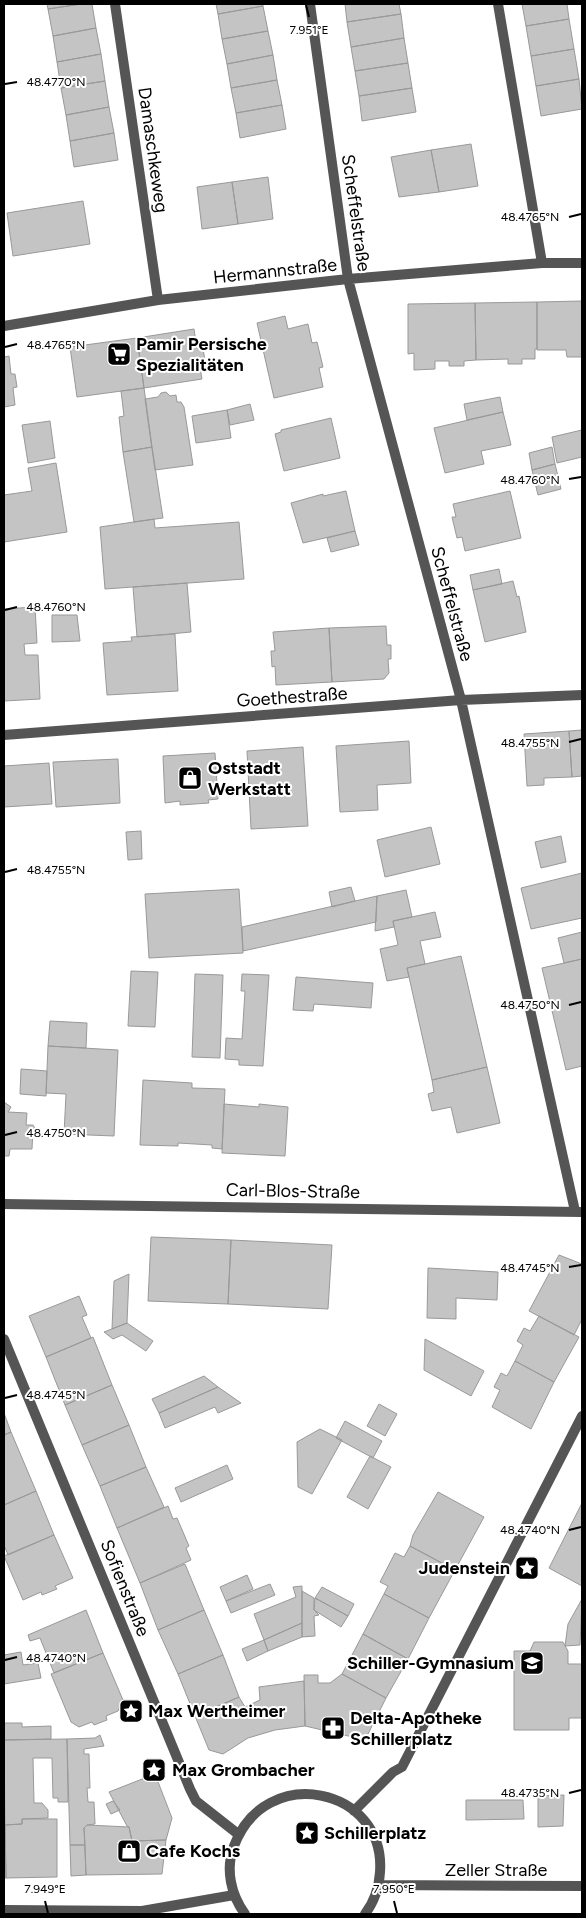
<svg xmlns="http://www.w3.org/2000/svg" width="586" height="1918" font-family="Figtree,sans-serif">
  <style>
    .building { fill: #c4c4c4; stroke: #999 }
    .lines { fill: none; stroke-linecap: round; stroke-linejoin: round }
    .minor { stroke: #555; stroke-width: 10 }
    .ticks { fill: none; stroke: #000; stroke-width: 2 }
    .labels { text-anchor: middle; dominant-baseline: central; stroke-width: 4; stroke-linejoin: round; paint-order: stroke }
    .street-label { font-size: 18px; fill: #000; stroke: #fff }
    .poi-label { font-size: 18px; font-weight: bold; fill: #000; stroke: #fff; text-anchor: start }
    .ticks-label { font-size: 12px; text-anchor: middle; fill: #000; stroke: #fff; stroke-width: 4; stroke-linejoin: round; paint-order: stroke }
  </style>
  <rect width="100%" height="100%" fill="#fff"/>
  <path class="building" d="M47,4H81L48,9Z
    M81,4H92L96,28L53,36L48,9Z
    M216,4H263V6L218,14Z
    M345,4H399L401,14L347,22Z
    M522,4H567L569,19L526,26Z
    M263,6L268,31L222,39L218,14Z
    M401,14L404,38L351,47L347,22Z
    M569,19L574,49L531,56L526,26Z
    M96,28L101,54L57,62L53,36Z
    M268,31L273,55L227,64L222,39Z
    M404,38L408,63L355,71L351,47Z
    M574,49L579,79L536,86L531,56Z
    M101,54L105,81L61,88L57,62Z
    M273,55L277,80L231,88L227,64Z
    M408,63L412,88L359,96L355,71Z
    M579,79L582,109L541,116L536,86Z
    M277,80L282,105L236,113L231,88Z
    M105,81L109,107L66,115L61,88Z
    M412,88L416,112L362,121L359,96Z
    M282,105L286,129L240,138L236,113Z
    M109,107L114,133L70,141L66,115Z
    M114,133L118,160L74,167L70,141Z
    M471,144L478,186L439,192L431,150Z
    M431,150L439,192L399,197L391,157Z
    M268,177L273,219L238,224L232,182Z
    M232,182L238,224L202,229L197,187Z
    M83,201L90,244L13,256L7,213Z
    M582,301V357H567L566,350H537V302Z
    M537,302V349H535V359H522V364H508V359L476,360L475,303Z
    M475,303L476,360L464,361V366H449V361H435V369L414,370V353L408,354V304Z
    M285,316L288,329L308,324L312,343L317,342L323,367L319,368L323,387L274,398L257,323Z
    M194,329L197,349L203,348L205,361L199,362L202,379L144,388L137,338Z
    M137,338L144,388L77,397L70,347Z
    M9,356L11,374H15L17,387L13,388L15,405L4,407V357Z
    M144,388L152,447L123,452L119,417L124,416L121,391Z
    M166,392L170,396L176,395L177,402H181L184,407L193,465L155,470L145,399L158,397L161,393Z
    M500,397L503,412L467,420L464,404Z
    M250,404L254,420L230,425L227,410Z
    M227,410L231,438L196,443L192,416Z
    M503,412L511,445L481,451L484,464L445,473L434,428Z
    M331,418L340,458L284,471L275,434L281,432V430Z
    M50,421L55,458L28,463L22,425Z
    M582,430V457L557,463L552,437Z
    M152,447L163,518L134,522L123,452Z
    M552,447L555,464L532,470L529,453Z
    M56,463L67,532L4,542V495L32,491L28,468Z
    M555,464L561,489L538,495L532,470Z
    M346,491L355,531L303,543L291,503L323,494V496Z
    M510,491L521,538L465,551L462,537L457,538L452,517H456L453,504Z
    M154,519L155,528L239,522L244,579L105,589L100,527Z
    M355,531L359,545L331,552L327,538Z
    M499,569L502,584L473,590L470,575Z
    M513,581L517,597L519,596L526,632L485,642L473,590Z
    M187,583L191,632L137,637L133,587Z
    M35,607L37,643L24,644L25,655H38L40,699L4,701V609Z
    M52,615H77L80,641L52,642Z
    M386,626L387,645H391V659H388L389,673L384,679L332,682L329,628Z
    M329,628L332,682L276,685L275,666L272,667L271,651H275L273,632Z
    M175,634L178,691L107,695L103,643L132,641L131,637Z
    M582,730V776L572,777L569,731Z
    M569,731L572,777L544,778V785L527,786L524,734Z
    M409,741L411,783L377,785L378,810L340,812L336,746Z
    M303,747L308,826L251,829L247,751Z
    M215,753L218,799L208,800L209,803L180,805V801L165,803L163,756Z
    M118,759L120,803L56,807L53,762Z
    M49,763L52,804L4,807V766Z
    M431,827L440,864L385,877L377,840Z
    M141,831L142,859L128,860L126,832Z
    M561,836L566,862L541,868L535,842Z
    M582,873V918L531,929L521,888Z
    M351,887L355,901L332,907L329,892Z
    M239,889L243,953L149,958L145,894Z
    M406,890L412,917L393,921L394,927L375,931L377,896Z
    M377,896L376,922L243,951L242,927Z
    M435,912L441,937L420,941L425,964L407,968L409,977L387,981L380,949L398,945L393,921Z
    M582,932V959L564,963L558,938Z
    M461,956L487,1067L432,1080L407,968Z
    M582,959V1066L566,1070L542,968Z
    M131,971L158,972L155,1027L128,1026Z
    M195,974L223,975L220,1058L192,1057Z
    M242,974L269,975L263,1066L239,1065V1060L225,1059L226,1038L242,1039L245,991H241Z
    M296,977L373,983L371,1008L314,1004L313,1011L293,1010Z
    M50,1021L87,1023L86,1048L48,1046Z
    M48,1046L118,1050L114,1136L64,1134L66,1094L46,1093Z
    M487,1067L500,1123L457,1133L451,1107L432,1111L428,1094L434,1092L432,1080Z
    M21,1069L47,1071L46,1096L20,1094Z
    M143,1080L192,1083V1088L225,1089L222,1149L212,1148V1145L178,1143V1146L140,1145Z
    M4,1102L11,1107L8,1112L27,1113L26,1125H33L35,1128L33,1129L32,1149H10L9,1156H4Z
    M224,1104L259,1107V1104L288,1107L285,1156L222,1153Z
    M151,1237L231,1240L228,1304L148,1301Z
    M231,1240L332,1245L328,1309L228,1304Z
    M559,1255L582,1264V1319L574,1335L529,1311Z
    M428,1268L498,1272L497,1300L456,1298V1319L427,1318Z
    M129,1274L127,1323L112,1329L114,1281Z
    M79,1296L87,1315L82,1317L91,1338L46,1357L29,1316Z
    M539,1316L579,1337L554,1382L515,1361L523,1345L517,1341L524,1328L530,1331Z
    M127,1323L153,1341L146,1351L122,1335L113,1339L104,1332Z
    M93,1337L112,1385L65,1405L46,1357Z
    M425,1339L484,1371L471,1396L424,1370Z
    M515,1361L554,1382L531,1429L492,1407L500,1390L494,1387L501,1373L507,1376Z
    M204,1376L218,1387L159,1413L152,1399Z
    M112,1385L129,1425L82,1445L65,1405Z
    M218,1387L241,1403L218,1413L215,1407L165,1428L159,1413Z
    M379,1404L397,1414L385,1436L367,1426Z
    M4,1413L11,1432L4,1435Z
    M345,1421L382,1441L373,1458L336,1438Z
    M129,1425L146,1467L100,1486L82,1445Z
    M320,1429L342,1440L312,1494L298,1487L297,1442Z
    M11,1432L36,1491L4,1505V1435Z
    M370,1456L391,1467L368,1509L347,1497Z
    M227,1465L233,1479L181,1502L175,1488Z
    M146,1467L164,1507L117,1528L100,1486Z
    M36,1491L54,1535L8,1555L4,1545V1505Z
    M438,1492L484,1517L455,1570L410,1546L413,1535Z
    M582,1503V1586L549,1568Z
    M168,1506L173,1519L177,1518L189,1546L186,1548L191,1560L140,1583L117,1528Z
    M54,1535L73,1578L55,1586L57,1589L42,1595L41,1592L23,1600L4,1556Z
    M410,1546L455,1570L429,1618L384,1594L388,1586L380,1582L395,1553L404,1557Z
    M185,1564L204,1610L158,1630L140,1583Z
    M247,1575L253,1589L226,1601L220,1587Z
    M270,1584L275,1595L231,1613L226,1601Z
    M302,1586V1623L264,1640L254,1614L296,1597L293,1587Z
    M322,1587L354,1604L348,1616L315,1598Z
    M302,1591L314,1598V1610L319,1615L314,1616L315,1636L302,1637Z
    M384,1594L429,1618L408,1659L363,1634Z
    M315,1598L348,1616L341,1627L314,1610Z
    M582,1599L580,1645L565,1646L568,1624Z
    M86,1610L103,1653L54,1673L40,1638L30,1641L28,1635Z
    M204,1610L223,1655L178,1674L158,1630Z
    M302,1623V1637L268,1651L264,1640Z
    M363,1634L408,1659L386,1698L342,1674Z
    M264,1640L268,1651L247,1661L242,1649Z
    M534,1642H563L568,1651V1664H582V1718H569V1730H514V1651H530Z
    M21,1652L23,1665L38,1663L41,1678L4,1684V1655Z
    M103,1653L123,1700L118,1711L106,1716L107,1720L94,1725L92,1722L79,1727L71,1722L51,1674Z
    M223,1655L239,1697L195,1716L178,1674Z
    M342,1674L386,1698L368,1734L357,1738L305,1726L304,1675H318V1683H330Z
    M304,1681L305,1726L275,1730L248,1738L223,1754L209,1750L195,1716L239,1697L245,1707L260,1700L259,1687Z
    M4,1723H22V1727L51,1726V1739L4,1740Z
    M100,1735L104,1746L84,1749V1754H89L90,1788H87L88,1802H94L95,1824L87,1825L84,1828L85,1845H70L67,1739L95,1738Z
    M67,1739L68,1802H58V1798H53L52,1758H33L34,1803H42L48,1810V1818L22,1819V1824L5,1825L4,1740Z
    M155,1774L172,1818L166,1840L132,1841L129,1827L127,1826L109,1792Z
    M564,1795L563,1826L538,1827V1796Z
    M466,1800H523L524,1819L466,1820Z
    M113,1801L120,1810L111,1814L106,1804Z
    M22,1819H57V1877L6,1878L5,1825L22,1824Z
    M5,1825L6,1878H4V1825Z
    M87,1825L129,1827L132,1841L166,1840L162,1874L86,1875L84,1828Z
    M70,1845H85L86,1875L71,1876Z"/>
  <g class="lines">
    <path class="minor" d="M115,4L158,300
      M310,4L348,279L461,700L575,1211
      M498,4L542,263
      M4,326L158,300L348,279L542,263H582
      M4,735L461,700L582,695
      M4,1204L581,1212
      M4,1339L190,1789L196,1801L238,1834
      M354,1811L393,1772L402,1767L582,1416
      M379,1885L582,1886
      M4,1910L142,1911L234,1895
      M245,1914C231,1895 225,1869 234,1846C265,1762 386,1787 380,1872C379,1888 374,1902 365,1914"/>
  </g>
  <path class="ticks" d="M306,5L309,17M5,84L17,82M569,217L581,214M5,347L17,344M569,479L581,477M5,610L17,607M569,742L581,739M5,872L17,869M569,1005L581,1002M5,1135L17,1132M569,1267L581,1265M5,1398L17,1395M569,1530L581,1527M5,1660L17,1657M569,1793L581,1790M45,1901L48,1913M394,1901L397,1913"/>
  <defs>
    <g id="supermarket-square" transform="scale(1.25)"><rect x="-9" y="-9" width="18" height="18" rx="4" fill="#000" stroke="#fff"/><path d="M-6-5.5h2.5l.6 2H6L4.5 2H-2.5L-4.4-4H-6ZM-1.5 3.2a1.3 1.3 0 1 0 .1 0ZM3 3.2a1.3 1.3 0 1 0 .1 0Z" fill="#fff"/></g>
    <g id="shop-square" transform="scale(1.25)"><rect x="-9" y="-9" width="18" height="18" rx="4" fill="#000" stroke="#fff"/><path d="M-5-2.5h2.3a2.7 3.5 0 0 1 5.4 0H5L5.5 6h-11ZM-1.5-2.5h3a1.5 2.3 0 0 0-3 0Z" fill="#fff"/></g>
    <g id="sight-square" transform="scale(1.25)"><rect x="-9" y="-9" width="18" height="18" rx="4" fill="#000" stroke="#fff"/><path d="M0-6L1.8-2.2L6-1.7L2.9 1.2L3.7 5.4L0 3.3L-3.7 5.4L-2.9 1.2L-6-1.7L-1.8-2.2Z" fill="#fff"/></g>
    <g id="school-square" transform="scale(1.25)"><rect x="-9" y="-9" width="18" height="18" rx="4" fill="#000" stroke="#fff"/><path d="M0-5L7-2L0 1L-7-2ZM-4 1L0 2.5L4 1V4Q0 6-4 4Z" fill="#fff"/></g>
    <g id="pharmacy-square" transform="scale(1.25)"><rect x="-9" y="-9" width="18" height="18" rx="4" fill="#000" stroke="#fff"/><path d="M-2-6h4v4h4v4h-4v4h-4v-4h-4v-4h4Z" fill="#fff"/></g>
  </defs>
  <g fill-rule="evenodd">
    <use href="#supermarket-square" x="119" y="354"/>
    <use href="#shop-square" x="190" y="778"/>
    <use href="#sight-square" x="527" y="1568"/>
    <use href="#school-square" x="532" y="1663"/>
    <use href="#sight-square" x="131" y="1711"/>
    <use href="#pharmacy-square" x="333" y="1728"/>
    <use href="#sight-square" x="154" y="1770"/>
    <use href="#sight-square" x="307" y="1833"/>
    <use href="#shop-square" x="129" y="1851"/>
  </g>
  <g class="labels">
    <g class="street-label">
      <text transform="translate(153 150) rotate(82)">Damaschkeweg</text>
      <text transform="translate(356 213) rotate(82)">Scheffelstraße</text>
      <text transform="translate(275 271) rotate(-6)">Hermannstraße</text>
      <text transform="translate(452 604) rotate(75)">Scheffelstraße</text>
      <text transform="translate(292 697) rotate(-4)">Goethestraße</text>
      <text transform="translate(293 1191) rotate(1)">Carl-Blos-Straße</text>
      <text transform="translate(125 1588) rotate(68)">Sofienstraße</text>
      <text x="496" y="1870">Zeller Straße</text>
    </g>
    <g class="poi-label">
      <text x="136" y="344">Pamir Persische<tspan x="136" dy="21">Spezialitäten</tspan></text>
      <text x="208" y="768">Oststadt<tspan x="208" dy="21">Werkstatt</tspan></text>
      <text x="510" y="1568" text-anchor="end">Judenstein</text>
      <text x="514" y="1663" text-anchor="end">Schiller-Gymnasium</text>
      <text x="148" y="1711">Max Wertheimer</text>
      <text x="350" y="1718">Delta-Apotheke<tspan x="350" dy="21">Schillerplatz</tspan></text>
      <text x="172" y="1770">Max Grombacher</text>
      <text x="324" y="1833">Schillerplatz</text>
      <text x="146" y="1851">Cafe Kochs</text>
    </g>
  </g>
  <g class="ticks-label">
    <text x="309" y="34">7.951°E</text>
    <text x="56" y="86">48.4770°N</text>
    <text x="530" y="221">48.4765°N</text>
    <text x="56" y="349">48.4765°N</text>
    <text x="530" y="484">48.4760°N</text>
    <text x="56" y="611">48.4760°N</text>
    <text x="530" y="747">48.4755°N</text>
    <text x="56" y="874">48.4755°N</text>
    <text x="530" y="1009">48.4750°N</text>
    <text x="56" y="1137">48.4750°N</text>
    <text x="530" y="1272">48.4745°N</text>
    <text x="56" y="1399">48.4745°N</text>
    <text x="530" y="1534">48.4740°N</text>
    <text x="56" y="1662">48.4740°N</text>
    <text x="530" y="1797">48.4735°N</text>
    <text x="45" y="1893">7.949°E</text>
    <text x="394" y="1893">7.950°E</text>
  </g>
  <rect width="586" height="1918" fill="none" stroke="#000000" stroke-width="10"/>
</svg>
